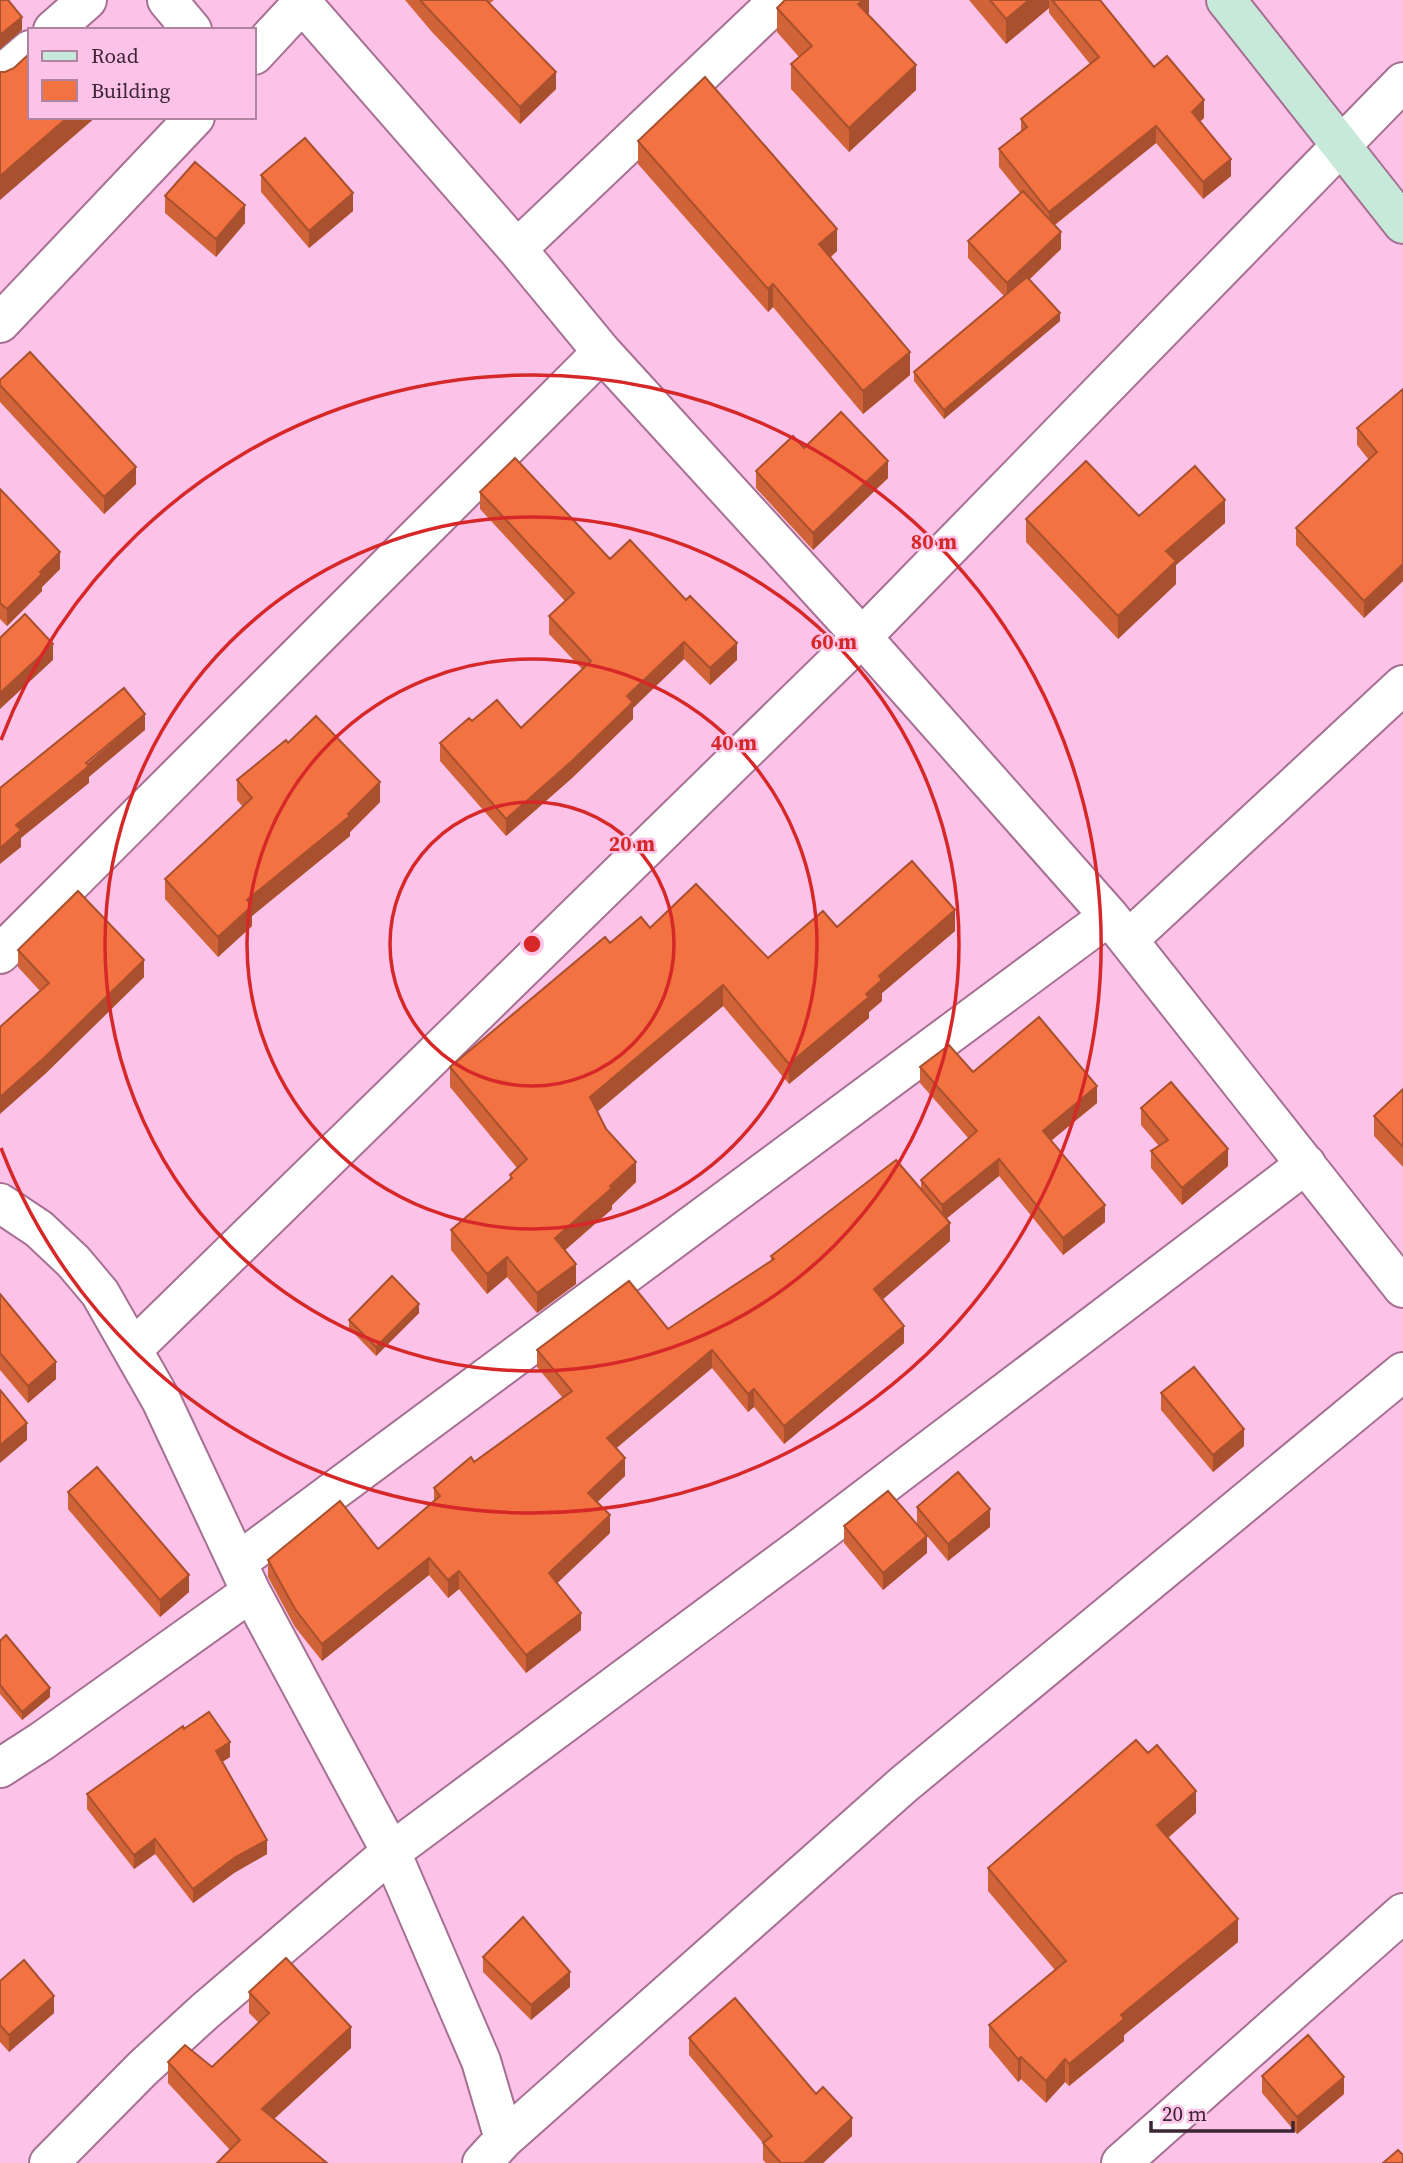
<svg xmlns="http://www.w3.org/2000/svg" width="1403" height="2163" font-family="'Source Serif 4',serif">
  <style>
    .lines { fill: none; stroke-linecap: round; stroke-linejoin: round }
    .street-casing { stroke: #a67092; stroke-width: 42 }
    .secondary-casing { stroke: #a67092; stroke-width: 42 }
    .street { stroke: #fff; stroke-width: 38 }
    .secondary { stroke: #c7e9da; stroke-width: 38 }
    .wall { fill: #d06338 }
    .shaded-wall { fill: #a9502e }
    .building { fill: #f27341; stroke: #a9502e; stroke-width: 2 }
    .ring { fill: none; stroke: #d62828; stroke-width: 3.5 }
    .centre { fill: #d62828; stroke: #fdc2e7; stroke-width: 3.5 }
    .ring-label { font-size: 21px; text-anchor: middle; font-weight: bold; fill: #d62828; stroke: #fdc2e7; stroke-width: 5; stroke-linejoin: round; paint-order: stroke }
  </style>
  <rect width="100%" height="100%" fill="#fdc2e7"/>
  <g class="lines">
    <g class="street-casing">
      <path id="street" d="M167,0L192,30
        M302,3L517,249L602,352L862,637L1109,916L1403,1288
        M53,30L87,0
        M254,55L305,0
        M0,76L30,50
        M517,249L779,0
        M0,323L195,117
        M1129,939L1403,685
        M0,954L602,352
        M0,1203L39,1229L73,1261L100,1293L161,1400L251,1592L391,1852L481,2061L504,2139L482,2163
        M133,1349L862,637L1403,82
        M238,1562L1109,916
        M0,1768L42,1741L251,1592
        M504,2139L903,1785L1403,1372
        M49,2163L143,2068L204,2012L391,1852L803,1546L1306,1164
        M1121,2163L1403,1913"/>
    </g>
    <g class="secondary-casing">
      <path id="secondary" d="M1226,0L1403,224"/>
    </g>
    <use href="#street" class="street"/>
    <use href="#secondary" class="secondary"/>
  </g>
  <path class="wall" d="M405,0H494L490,3L556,89L520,124L432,32Z
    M869,0V15L916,90L849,152L791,89V64L799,57L777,32V8Z
    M969,0H1100L1154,67L1204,118L1200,121L1231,176L1203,199L1156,143L1055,225L1061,249L1029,280L1060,321L944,419L914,381V372L1004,296L968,258V241L1020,193L999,167V149L1021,132V119L1090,64L1049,13V8L1006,44Z
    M638,141L837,251L831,257L910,375L863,414L773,307L768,312L638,164Z
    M261,175L353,211L309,248L261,192Z
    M165,196L245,223L216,257L165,213Z
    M0,380L136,484L104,514L0,402Z
    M1403,389V581L1364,618L1296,545V528L1369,460L1357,445V428Z
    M804,448L888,478L813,550L756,488V471Z
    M0,489L60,569L42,587V591L7,626L0,619Z
    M480,492L610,559L737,660L710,685L684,659L633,708V719L572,778L506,836L440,761V743L472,721L521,728L582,669L549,634V616L565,601L480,509Z
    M1139,516L1225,523L1176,565V584L1118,639L1026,542V519Z
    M288,743L380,802L350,832V836L252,916V926L218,957L165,899V879L243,807L237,800V780Z
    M837,927L955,931L882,993V1001L869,1012V1018L789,1084L723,1006L597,1111L636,1182L612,1205V1209L565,1250L576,1284L537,1313L507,1277L487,1294L451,1250V1230L510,1180V1175L517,1168L450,1087V1067L610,943L650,928L768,958Z
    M18,950L144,977L44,1075L40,991L18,967Z
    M920,1067L973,1072L1097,1103L1051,1141L1105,1222L1063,1255L999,1176L946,1219L950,1241L882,1300L904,1343L784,1444L754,1407L748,1412L712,1368L616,1448L625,1476L597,1502L610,1533L557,1583L581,1630L526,1673L459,1589L448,1598L429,1575L322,1661L295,1627L268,1577V1560L378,1549L434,1501V1488L474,1462L562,1397L537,1367V1350L668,1329L771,1261V1256L921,1189V1180L969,1139L920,1083Z
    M1403,1089V1167L1374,1136V1116Z
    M1141,1108L1228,1166L1182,1205L1151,1168V1151L1159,1146L1141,1125Z
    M0,1294L56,1379L28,1403L0,1370Z
    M419,1313L376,1356L349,1328V1320Z
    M1161,1393L1244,1446L1213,1472L1161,1410Z
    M68,1492L189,1592L160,1617L68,1509Z
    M917,1507L990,1527L948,1561L917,1524Z
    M844,1526L927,1553L883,1590L844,1543Z
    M0,1641L50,1697L22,1720L0,1694Z
    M184,1729L230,1757L222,1762L267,1854L234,1873L193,1903L155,1854L134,1869L87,1809V1794Z
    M1196,1813L1168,1838L1238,1942L1124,2035V2041L1069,2086L1065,2082L1046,2103L1021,2079L1018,2082L989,2047V2025L1055,1970L988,1891V1868Z
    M483,1957L570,1987L531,2020L483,1972Z
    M0,1981L54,2013L9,2052L0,2042Z
    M249,1992L351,2048L274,2119L230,2150L168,2083V2062L212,2067L259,2023L249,2013Z
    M689,2038L852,2136L823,2163H766L763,2160V2143L689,2055Z
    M1262,2076L1344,2094L1297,2134L1262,2093Z"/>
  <path class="shaded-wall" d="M863,0H869V19L858,4Z
    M1029,0H1049V8L1006,44V19Z
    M22,17V30L0,49V35Z
    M916,65V90L849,152V128Z
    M556,72V89L520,124V107Z
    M1204,100V118L1192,129V112Z
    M68,117H96L0,200V176Z
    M1156,126V143L1049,229V212Z
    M1231,159V176L1203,199V182Z
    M353,193V211L309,248V231Z
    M245,205V223L216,257V239Z
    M837,229V251L819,266V244Z
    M1061,232V249L1007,300V283Z
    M773,284V307L768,312V289Z
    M1060,313V321L944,419V410Z
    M910,352V375L863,414V391Z
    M888,461V478L813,550V533Z
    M136,467V484L104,514V497Z
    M1225,500V523L1176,565V584L1118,639V616L1166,551Z
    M60,552V569L42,587V591L7,626V609Z
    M1403,564V581L1364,618V601Z
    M684,642V659L633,708V719L572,778L506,836V819L627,696Z
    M737,643V660L710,685V668Z
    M53,644V660L0,709V693Z
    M145,714V730L89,777V783L21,838V847L0,864V848L16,825Z
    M380,782V802L350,832V836L252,916V926L218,957V937L247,900L348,814Z
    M955,910V931L882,993V1001L869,1012V1018L789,1084V1064L866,994L879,976Z
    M144,960V977L44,1075L0,1114V1097Z
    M723,985V1006L590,1118V1097Z
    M1097,1086V1103L1043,1147V1131Z
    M1228,1149V1166L1182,1205V1188Z
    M999,1159V1176L942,1222V1205Z
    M636,1162V1182L612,1205V1209L555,1259V1238Z
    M1105,1205V1222L1063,1255V1238Z
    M950,1223V1241L874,1307V1289Z
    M507,1257V1277L487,1294V1274Z
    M576,1264V1284L537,1313V1293Z
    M419,1304V1313L376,1356V1347Z
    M904,1326V1343L784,1444V1426Z
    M712,1350V1368L607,1456V1438Z
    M56,1362V1379L28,1403V1386Z
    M754,1389V1407L748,1412V1394Z
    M27,1423V1440L0,1463V1445Z
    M1244,1429V1446L1213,1472V1455Z
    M625,1458V1476L588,1511V1493Z
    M990,1509V1527L948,1561V1544Z
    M610,1515V1533L549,1591V1573Z
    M927,1536V1553L883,1590V1573Z
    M429,1558V1575L322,1661V1644Z
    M459,1571V1589L448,1598V1580Z
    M189,1575V1592L160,1617V1600Z
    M581,1613V1630L526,1673V1655Z
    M50,1688V1697L22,1720V1712Z
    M230,1742V1757L216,1766V1751Z
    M1196,1791V1813L1157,1847V1825Z
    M155,1839V1854L134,1869V1855Z
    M267,1840V1854L234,1873L193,1903V1889L234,1858Z
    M1238,1919V1942L1124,2035V2041L1069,2086V2064L1121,2015Z
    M570,1972V1987L531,2020V2005Z
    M54,1996V2013L9,2052V2035Z
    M351,2027V2048L262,2130V2109Z
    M1021,2057V2079L1018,2082V2059Z
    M1065,2059V2082L1046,2103V2081Z
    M1344,2077V2094L1297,2134V2117Z
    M852,2118V2136L823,2163H804Z"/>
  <path class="building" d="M0,0H8L22,17L0,35Z
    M420,0H486L556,72L520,107Z
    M785,0H863L858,4L916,65L849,128L791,64L812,46L777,8Z
    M990,0H1029L1006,19Z
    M1052,0H1100L1154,67L1167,56L1204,100L1192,112L1231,159L1203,182L1156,126L1049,212L999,149L1027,127L1021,119L1099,57Z
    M30,53V117H68L0,176V72H5L14,68Z
    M705,77L837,229L819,244L910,352L863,391L773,284L768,289L638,141Z
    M305,138L353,193L309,231L261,175Z
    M195,162L245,205L216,239L165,196Z
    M1023,191L1061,232L1007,283L968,241Z
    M1027,277L1060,313L944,410L914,372Z
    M30,352L136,467L104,497L0,385V380Z
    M1403,389V564L1364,601L1296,528L1377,452L1357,428Z
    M841,412L888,461L813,533L756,471L793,436L804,448Z
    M515,458L610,559L630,540L686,600L690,596L737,643L710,668L684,642L627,696L633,702L572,761L506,819L440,743L469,718L472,721L497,700L521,728L591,661L549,616L574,593L480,492Z
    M1086,461L1139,516L1195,466L1225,500L1166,551L1176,561L1118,616L1026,519Z
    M0,489L60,552L40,572L42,574L7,609L0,603Z
    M25,614L53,644L0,693V638Z
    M124,688L145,714L86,763L89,766L16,825L21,830L0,848V788Z
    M316,716L380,782L348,814L350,816L247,900L252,906L218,937L165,879L252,798L237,780L286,740L288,743Z
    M912,861L955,910L879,976L882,980L866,994L869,997L789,1064L723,985L590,1097L606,1129L636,1162L610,1186L612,1188L555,1238L576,1264L537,1293L507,1257L487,1274L451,1230L512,1178L510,1175L527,1159L450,1067L605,937L610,943L641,917L650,928L696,884L768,958L823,911L837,927Z
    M78,891L144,960L44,1058L0,1097V1027L49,983L18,950Z
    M1039,1017L1097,1086L1043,1131L1105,1205L1063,1238L999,1159L942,1205L921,1180L977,1131L920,1067L949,1045L973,1072Z
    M1171,1082L1228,1149L1182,1188L1151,1151L1168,1140L1141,1108Z
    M1403,1089V1147L1374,1116Z
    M896,1160L950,1223L874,1289L904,1326L784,1426L754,1389L748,1394L712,1350L607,1438L625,1458L588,1493L610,1515L549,1573L581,1613L526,1655L459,1571L448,1580L429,1558L322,1644L295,1609L268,1560L340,1501L378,1549L440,1496L434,1488L471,1457L474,1462L572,1391L537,1350L629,1281L668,1329L774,1259L771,1256Z
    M392,1276L419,1304L376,1347L349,1320Z
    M0,1294L56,1362L28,1386L0,1353Z
    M1194,1367L1244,1429L1213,1455L1161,1393Z
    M0,1390L27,1423L0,1445Z
    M97,1467L189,1575L160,1600L68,1492Z
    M958,1472L990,1509L948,1544L917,1507Z
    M888,1491L927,1536L883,1573L844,1526Z
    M6,1635L50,1688L22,1712L0,1685V1641Z
    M209,1712L230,1742L216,1751L267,1840L234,1858L193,1889L155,1839L134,1855L87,1794L183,1726L184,1729Z
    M1136,1740L1148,1753L1157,1745L1196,1791L1157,1825L1238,1919L1121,2015L1124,2019L1069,2064L1065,2059L1046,2081L1021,2057L1018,2059L989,2025L1066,1961L988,1868Z
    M523,1917L570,1972L531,2005L483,1957Z
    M286,1958L351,2027L262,2109L327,2163H217L240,2140L168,2062L185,2045L212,2067L269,2013L249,1992Z
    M24,1960L54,1996L9,2035L0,2025V1981Z
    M735,1998L816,2094L823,2087L852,2118L804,2163H781L763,2143L772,2136L689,2038Z
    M1308,2035L1344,2077L1297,2117L1262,2076Z
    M1398,2150L1403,2155V2163H1383Z"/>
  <g class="ring">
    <circle cx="532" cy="944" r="142"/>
    <circle cx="532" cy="944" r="285"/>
    <circle cx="532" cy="944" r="427"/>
    <path d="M1 740A569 569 0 1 1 1 1148"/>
  </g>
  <circle cx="532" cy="944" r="10" class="centre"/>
  <g class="ring-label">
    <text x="934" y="549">80 m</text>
    <text x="834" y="649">60 m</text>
    <text x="734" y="750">40 m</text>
    <text x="632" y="851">20 m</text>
  </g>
  <rect x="28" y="28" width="228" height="91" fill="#fdc2e7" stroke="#b0849f" stroke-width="2"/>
  <rect x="42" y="51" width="35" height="10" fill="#c7e9da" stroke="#b0849f" stroke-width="2"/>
  <text x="91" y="63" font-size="21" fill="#3c2634">Road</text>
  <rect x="42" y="80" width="35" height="21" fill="#f27341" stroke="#b0849f" stroke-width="2"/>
  <text x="91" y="98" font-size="21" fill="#3c2634">Building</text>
  <path d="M1151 2121v10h142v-10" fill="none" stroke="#3c2634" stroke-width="3.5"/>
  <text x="1162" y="2121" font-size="21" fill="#3c2634" stroke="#fdc2e7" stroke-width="5" paint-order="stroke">20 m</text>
</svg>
